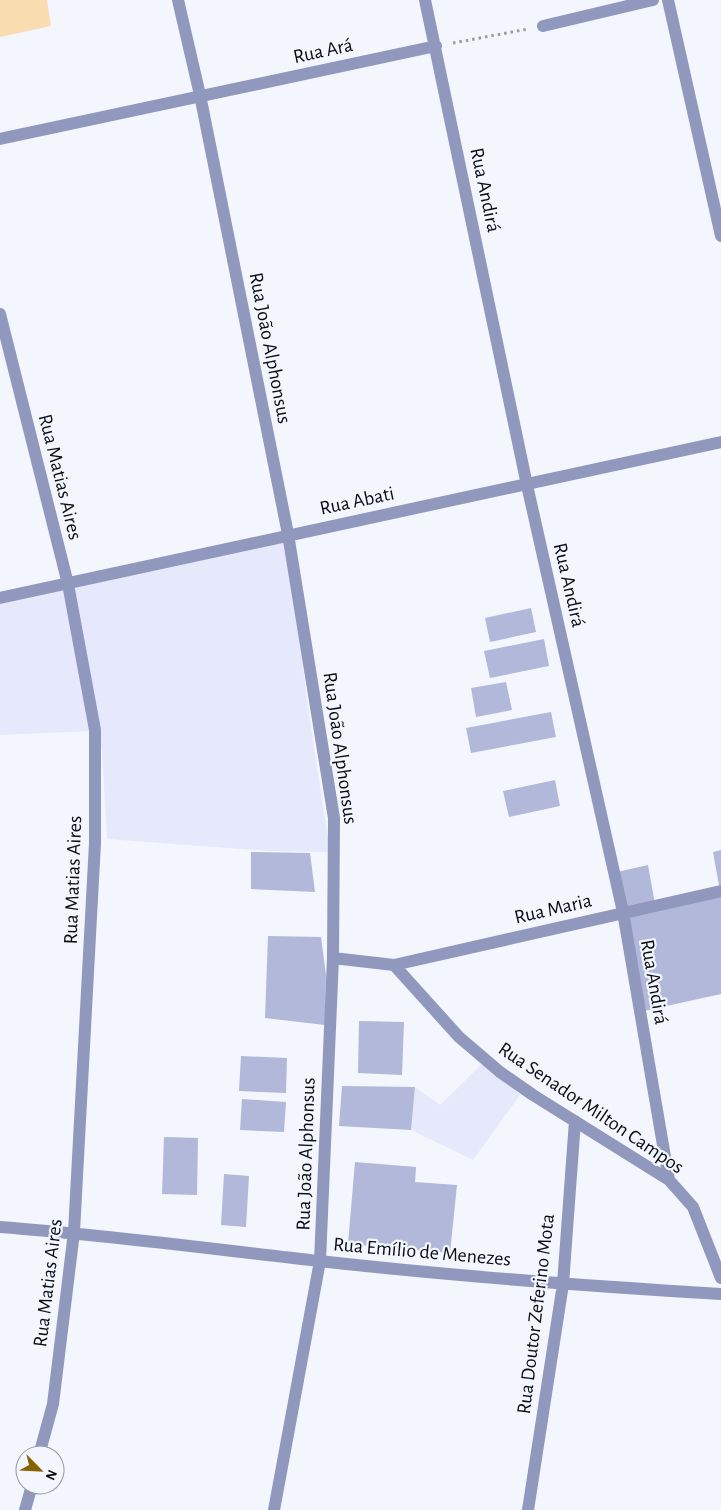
<svg xmlns="http://www.w3.org/2000/svg" width="721" height="1510" font-family="'Alegreya Sans',sans-serif">
  <style>
    .built { fill: #e5e9fb }
    .green { fill: #f9ddb0 }
    .building { fill: #b1b8da }
    .lines { fill: none; stroke-linecap: round; stroke-linejoin: round }
    .path { stroke: #9a9ca4; stroke-width: 3; stroke-dasharray: 2.5 4; stroke-linecap: butt }
    .street { stroke: #9098be; stroke-width: 12 }
    .labels { text-anchor: middle; dominant-baseline: central; stroke-width: 4.5; stroke-linejoin: round; paint-order: stroke }
    .street-label { font-size: 20px; fill: #090b16; stroke: #f4f6fd }
  </style>
  <rect width="100%" height="100%" fill="#f4f6fd"/>
  <path class="built" d="M288,539L307,701L330,852L270,851L107,839L102,750L74,586Z
    M65,589L91,731L0,735V604Z
    M483,1063L520,1095L473,1160L411,1130L415,1087L440,1105Z"/>
  <path class="green" d="M0,0H47L51,26L0,37Z"/>
  <path class="building" d="M531,608L536,632L490,642L485,618Z
    M544,639L549,666L490,678L484,651Z
    M506,682L512,710L476,717L471,688Z
    M551,712L556,737L471,753L466,728Z
    M555,780L560,806L509,817L503,791Z
    M721,850V891H720L713,852Z
    M251,852L310,853L315,892L251,889Z
    M648,865L655,904L624,910L617,872Z
    M721,893V994L644,1011L625,914Z
    M268,936L321,937L326,975L325,1025L265,1018Z
    M359,1021L404,1022L402,1075L358,1073Z
    M241,1056L287,1058L286,1093L239,1091Z
    M342,1086L415,1087L411,1130L339,1126Z
    M242,1099L286,1102L284,1132L240,1130Z
    M164,1137L198,1138L197,1195L162,1194Z
    M355,1162L416,1167L415,1182L457,1185L450,1253L348,1244Z
    M224,1174L249,1176L246,1227L221,1225Z"/>
  <g class="lines">
    <path class="path" d="M453,43L528,29"/>
    <path class="street" d="M178,0L200,95L288,534L334,818L333,958L320,1261L274,1510
      M425,0L527,485L623,912L669,1180
      M668,0L721,236
      M543,26L653,0
      M0,139L436,46
      M0,314L68,584L95,730V843L74,1232L53,1404L39,1455
      M0,598L721,442
      M333,958L394,965L721,891
      M394,965L459,1037L500,1072L533,1095L669,1180L693,1207L721,1278
      M0,1227C107,1235 212,1249 319,1261C452,1276 587,1286 721,1294
      M25,1510L32,1485
      M528,1510L563,1284L575,1121"/>
  </g>
  <g class="labels">
    <g class="street-label">
      <text transform="translate(323 51) rotate(-12)">Rua Ará</text>
      <text transform="translate(485 190) rotate(78)">Rua Andirá</text>
      <text transform="translate(270 348) rotate(79)">Rua João Alphonsus</text>
      <text transform="translate(60 477) rotate(76)">Rua Matias Aires</text>
      <text transform="translate(357 501) rotate(-12)">Rua Abati</text>
      <text transform="translate(569 585) rotate(77)">Rua Andirá</text>
      <text transform="translate(340 748) rotate(82)">Rua João Alphonsus</text>
      <text transform="translate(73 880) rotate(-88)">Rua Matias Aires</text>
      <text transform="translate(553 909) rotate(-13)">Rua Maria</text>
      <text transform="translate(654 982) rotate(80)">Rua Andirá</text>
      <text transform="translate(591 1108) rotate(34)">Rua Senador Milton Campos</text>
      <text transform="translate(306 1154) rotate(-88)">Rua João Alphonsus</text>
      <text transform="translate(422 1252) rotate(5)">Rua Emílio de Menezes</text>
      <text transform="translate(48 1283) rotate(-83)">Rua Matias Aires</text>
      <text transform="translate(536 1314) rotate(-83)">Rua Doutor Zeferino Mota</text>
    </g>
  </g>
  <g transform="translate(40 1470) rotate(114)"><circle r="24" fill="#f4f6fd" stroke="#9698a1"/>
  <path d="M0-4L9 19L0 12L-9 19Z" fill="#8a6101"/>
  <text y="-8" font-size="14" font-weight="bold" text-anchor="middle" fill="#090b16">N</text>
  </g>
</svg>
